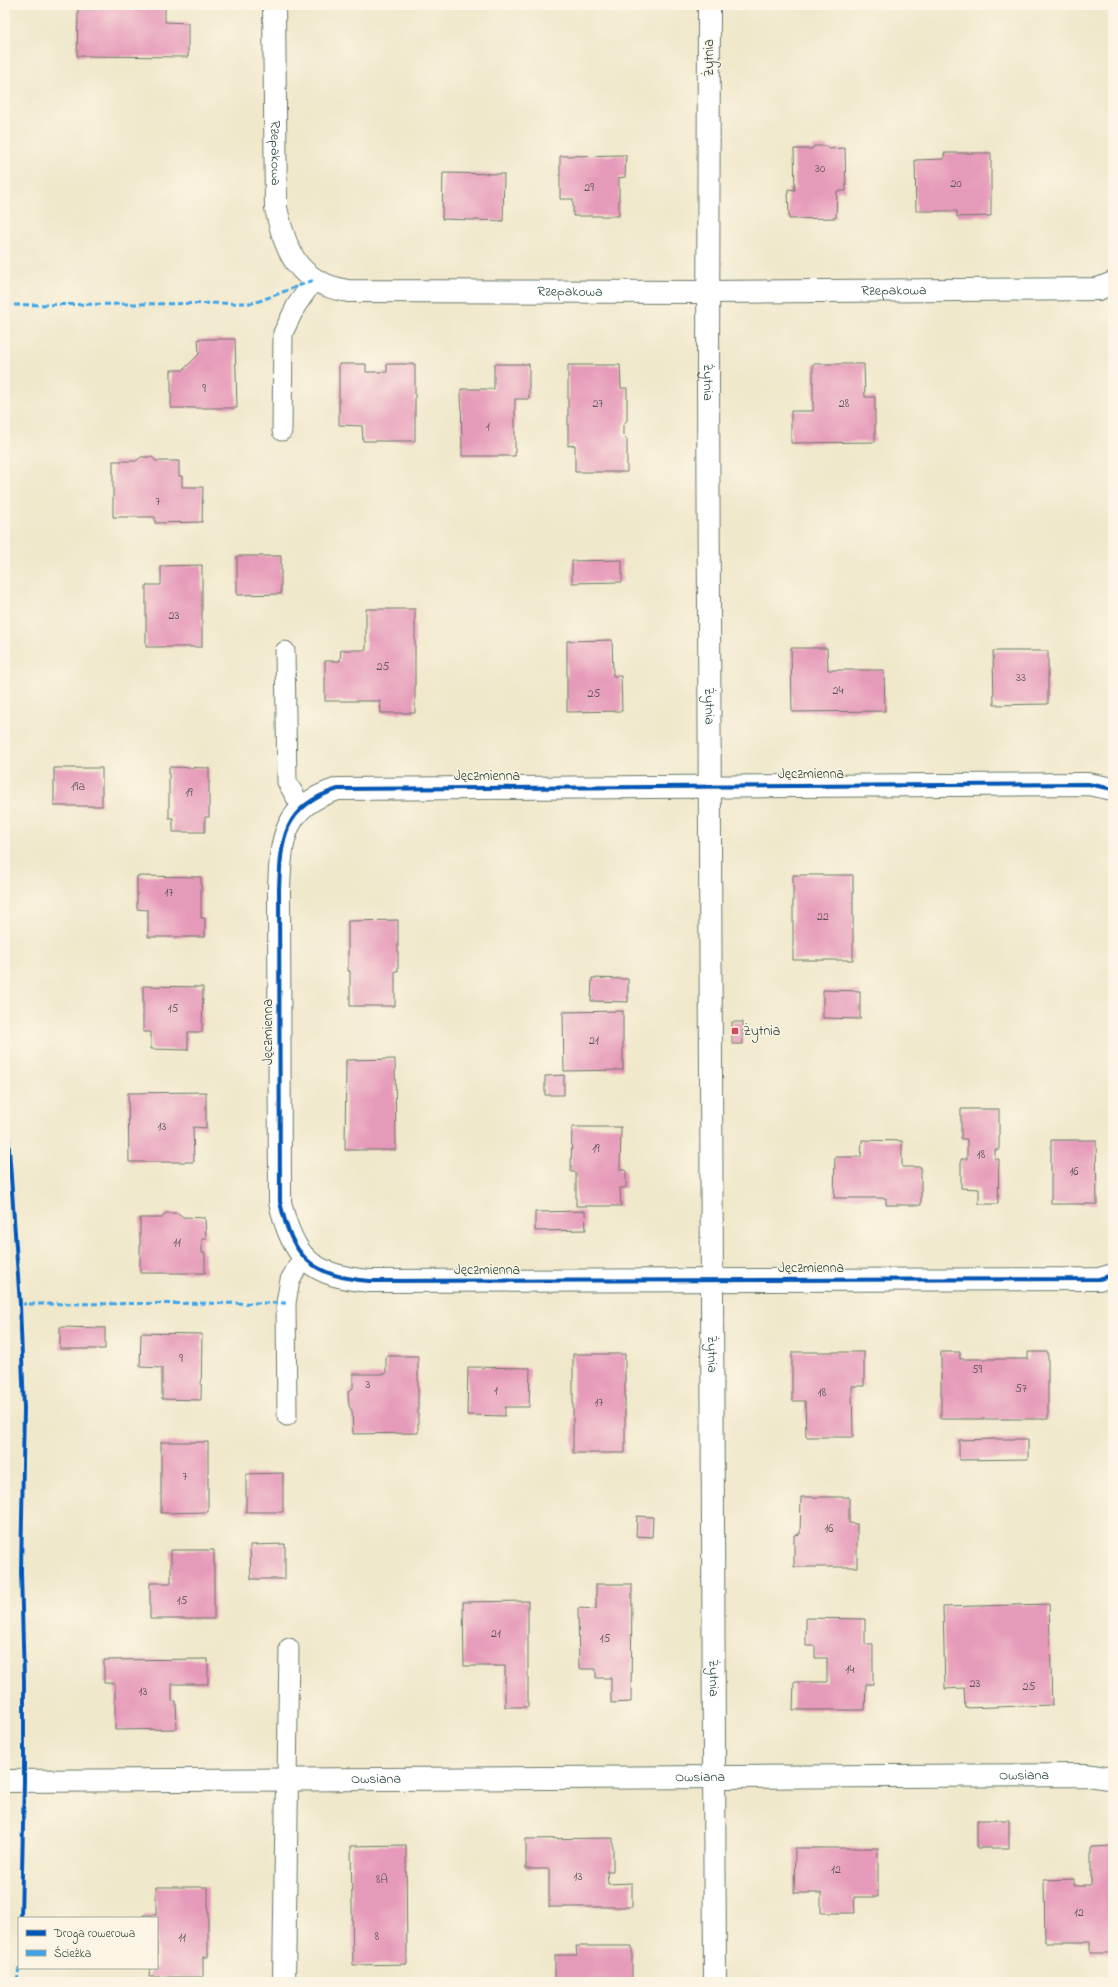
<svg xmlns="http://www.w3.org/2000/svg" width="1118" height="1987" font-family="'Indie Flower',sans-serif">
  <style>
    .building { fill: #e69ab9 }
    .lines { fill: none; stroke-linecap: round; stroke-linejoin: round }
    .service-casing { stroke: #687969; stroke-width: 21 }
    .minor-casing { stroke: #687969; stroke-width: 24 }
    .service { stroke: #fff; stroke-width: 19 }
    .minor { stroke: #fff; stroke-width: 22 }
    .quiet { stroke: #3da4eb; stroke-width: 3; stroke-dasharray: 6 3; stroke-linecap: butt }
    .cycleway-casing { stroke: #fcf5e5; stroke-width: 6 }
    .cycleway { stroke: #0057b8; stroke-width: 4 }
    .poi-dot { fill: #d1495b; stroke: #fcf5e5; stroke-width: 1.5 }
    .labels { text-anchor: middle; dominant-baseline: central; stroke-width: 3; stroke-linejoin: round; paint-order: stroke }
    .number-label { font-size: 12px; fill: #515455 }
    .street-label { font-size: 14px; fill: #1f3d34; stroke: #fcf5e5 }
    .poi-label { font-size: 14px; fill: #1f3d34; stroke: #fcf5e5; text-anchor: start }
  </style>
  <rect width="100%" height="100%" fill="#fcf5e5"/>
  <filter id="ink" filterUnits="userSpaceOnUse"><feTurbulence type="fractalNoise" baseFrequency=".025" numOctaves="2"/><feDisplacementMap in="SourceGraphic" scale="8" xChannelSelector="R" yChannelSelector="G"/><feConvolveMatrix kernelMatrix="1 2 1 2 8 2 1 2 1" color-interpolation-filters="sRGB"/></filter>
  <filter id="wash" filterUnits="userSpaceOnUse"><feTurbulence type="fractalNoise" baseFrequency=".012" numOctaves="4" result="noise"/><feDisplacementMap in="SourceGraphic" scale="16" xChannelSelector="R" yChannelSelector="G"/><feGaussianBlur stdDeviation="0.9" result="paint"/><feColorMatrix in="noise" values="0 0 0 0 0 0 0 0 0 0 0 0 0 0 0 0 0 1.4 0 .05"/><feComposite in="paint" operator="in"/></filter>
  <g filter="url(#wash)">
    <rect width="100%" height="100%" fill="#f0e8cb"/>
    <g id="blocks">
      <path class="building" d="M99,5H165V22L188,23V57L77,56L78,9H99Z
        M814,146H826L829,149L845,148L846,191H837L836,218L789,219L788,189L795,190L794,149H812Z
        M944,153H991V216L957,217V211H916L915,160L944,159Z
        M626,155L625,177L619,178V216H573V199H560V156Z
        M443,173L504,174L503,221L442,219Z
        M198,339H235L237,408H171V370H183L199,354Z
        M339,364H366V372H387V364H415V441H363L362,426L339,425Z
        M494,364H529V399H515V456H462L461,389H494Z
        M813,364H864L865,397H875V442L791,443V411H813Z
        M568,365H620L621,388H627V420L623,425V435L627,439V472H575V445L568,446Z
        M141,457H152L156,461H179V476H182V487H203L202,522L155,523V517H113V461H136Z
        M237,556H281V594L237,595Z
        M622,560V582L572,583V561Z
        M202,565V647H146V585H161V566Z
        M366,609H415V713H381L380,701H325V661H340L341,650H366Z
        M612,640L613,676H621L622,711L567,712V641Z
        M791,648H827L828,670H884L885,711L792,712Z
        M993,651H1048V704L994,705Z
        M169,767L209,768V817H205V832H173V818H169Z
        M54,768H102V806H54Z
        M793,875H853V960H793Z
        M137,876L201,877V918H205V937H148V910L137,909Z
        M398,920V971H395V1006H350V971H348V921Z
        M592,978L628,979V1002L591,1001Z
        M143,986L203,987L202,1032H188V1050L151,1049V1032H143Z
        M823,990L860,991V1019L823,1018Z
        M623,1011V1070L564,1071L563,1012Z
        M732,1022H743V1044H732Z
        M395,1059L396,1150H345L346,1060Z
        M564,1075V1095H545V1076Z
        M206,1092V1128L193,1127L194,1162H129L128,1093Z
        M961,1109H999V1150H995V1159H999L998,1204H979V1189L961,1188V1159H967V1139H961Z
        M572,1127H621L620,1170H626V1188H620L621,1206H576V1172H571Z
        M862,1140L902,1141V1167H921V1205H886V1198H834L835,1157H861Z
        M1051,1140H1096L1097,1204H1051Z
        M585,1211L586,1230L535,1231V1212Z
        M166,1213H178L183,1217L205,1218L206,1239H202V1253H205V1273H140V1218H162Z
        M60,1327L105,1328V1349H60Z
        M141,1333L202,1334L201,1400L162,1399V1368L140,1367Z
        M792,1352H864V1386H852L853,1437H806L805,1401H792Z
        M941,1352H960V1359H1028V1352H1048V1419H941Z
        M573,1354H625V1453H573Z
        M386,1356H418V1433L353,1434L352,1411L349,1406L348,1392L353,1388V1374H386Z
        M468,1367L530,1368L529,1407H505V1416L467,1415Z
        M1111,1377H1113V1410H1112Z
        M994,1439H1028V1459L959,1460V1440Z
        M161,1442H208V1512L161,1513Z
        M283,1473V1512H246V1474Z
        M801,1497H849V1523L857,1524V1567H794V1535L800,1534Z
        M637,1516L653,1517L652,1537L636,1536Z
        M285,1544V1579H251L250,1545Z
        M171,1550H214V1619H150V1583H171Z
        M596,1584H632L631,1702L611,1703V1678H596V1669H579L578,1608L596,1609Z
        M528,1601V1707H505V1666H464L463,1602Z
        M1049,1604L1052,1705L965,1708L964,1688L945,1689L943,1607Z
        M806,1618L865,1619V1644H873V1684H866L865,1710H793L794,1682H827V1658H815V1646H806Z
        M208,1659V1684H172V1701H176L177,1729L115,1730V1683H104V1660Z
        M977,1820H1009V1848H977Z
        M613,1838V1871H607L608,1884L632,1883V1907H549V1869H526V1839Z
        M406,1845L407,1964L353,1965L351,1846Z
        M1113,1846V1953H1090V1942H1045L1044,1880L1074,1879V1885H1091V1847Z
        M795,1848H878V1897H854L855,1913H821V1893H794Z
        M156,1887H208V1957H203V1977H149L150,1968H157V1918H144V1915H156Z
        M576,1946H632V1982H555V1955H577Z"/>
    </g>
  </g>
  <g filter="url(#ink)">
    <use href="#blocks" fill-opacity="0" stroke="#687969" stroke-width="1"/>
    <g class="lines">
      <g class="service-casing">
        <path id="service" d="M282,431L283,333L296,306L314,280
          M285,651L287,782L302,808
          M287,1416L286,1303L290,1280L303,1257
          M287,1780L289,1648"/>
      </g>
      <g class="minor-casing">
        <g id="minor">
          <path id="s1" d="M274,5L276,208C286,253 298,283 348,291L708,292L1098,289L1113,283"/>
          <path id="s2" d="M709,5L708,380L715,1982"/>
          <path d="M1113,789L1088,784L338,789C283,806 281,838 279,889L280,1202C293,1259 312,1276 370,1281L1099,1279L1113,1275"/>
          <path id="s3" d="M5,1781L1087,1775L1113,1779"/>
          <path d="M284,1982L287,1780"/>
        </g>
      </g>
      <use href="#service" class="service"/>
      <use href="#minor" class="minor"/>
      <path class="quiet" d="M5,305L254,303L314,280
        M20,1304L286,1303
        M17,1982L19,1968"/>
      <g class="cycleway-casing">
        <path id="cycleway" d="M1113,789L1088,784L338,789C283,806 281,838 279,889L280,1202C293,1259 312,1276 370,1281L1099,1279L1113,1275
          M5,1092L20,1304L24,1409L21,1572L24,1680V1781L21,1918"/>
      </g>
      <use href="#cycleway" class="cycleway"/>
    </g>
  </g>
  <rect class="poi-dot" x="731" y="1027" width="8" height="8" rx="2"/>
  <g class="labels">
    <g class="number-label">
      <text x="820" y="169">30</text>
      <text x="956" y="184">20</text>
      <text x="589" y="188">29</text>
      <text x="204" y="389">9</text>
      <text x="598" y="404">27</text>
      <text x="844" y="404">28</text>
      <text x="488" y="427">1</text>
      <text x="158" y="502">7</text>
      <text x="174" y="616">23</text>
      <text x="383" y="667">25</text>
      <text x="1021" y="678">33</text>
      <text x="838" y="691">24</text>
      <text x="594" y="694">25</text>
      <text x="78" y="787">19a</text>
      <text x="189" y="793">19</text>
      <text x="169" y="893">17</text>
      <text x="823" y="917">22</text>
      <text x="173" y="1009">15</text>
      <text x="594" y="1041">21</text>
      <text x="162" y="1127">13</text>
      <text x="596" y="1149">19</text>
      <text x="981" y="1155">18</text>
      <text x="1074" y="1172">16</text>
      <text x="177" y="1243">11</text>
      <text x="181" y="1359">9</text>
      <text x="977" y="1370">59</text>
      <text x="368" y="1385">3</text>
      <text x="1021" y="1389">57</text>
      <text x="496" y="1391">1</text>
      <text x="822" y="1393">18</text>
      <text x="599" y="1403">17</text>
      <text x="185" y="1477">7</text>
      <text x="829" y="1529">16</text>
      <text x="182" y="1601">15</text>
      <text x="496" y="1634">21</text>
      <text x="605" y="1639">15</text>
      <text x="850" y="1670">14</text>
      <text x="975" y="1684">23</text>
      <text x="1029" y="1687">25</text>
      <text x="143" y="1692">13</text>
      <text x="836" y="1870">12</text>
      <text x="578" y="1877">13</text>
      <text x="382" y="1880">8A</text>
      <text x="1079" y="1913">12</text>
      <text x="377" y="1937">8</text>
      <text x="182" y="1938">11</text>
    </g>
    <g class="street-label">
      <text transform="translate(709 58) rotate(-90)">Żytnia</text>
      <text stroke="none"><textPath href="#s1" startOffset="148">Rzepakowa</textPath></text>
      <text stroke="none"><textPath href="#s1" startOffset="868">Rzepakowa</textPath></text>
      <text stroke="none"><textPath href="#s1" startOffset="544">Rzepakowa</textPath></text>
      <text stroke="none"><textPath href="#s2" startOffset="377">Żytnia</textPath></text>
      <text stroke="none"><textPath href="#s2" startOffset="701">Żytnia</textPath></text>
      <text x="811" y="774">Jęczmienna</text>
      <text x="487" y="776">Jęczmienna</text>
      <text transform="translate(268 1032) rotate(-90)">Jęczmienna</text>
      <text x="811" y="1268">Jęczmienna</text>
      <text x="487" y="1270">Jęczmienna</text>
      <text stroke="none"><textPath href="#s2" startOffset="1349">Żytnia</textPath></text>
      <text stroke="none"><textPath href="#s2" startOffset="1673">Żytnia</textPath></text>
      <text stroke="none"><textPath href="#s3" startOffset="1019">Owsiana</textPath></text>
      <text stroke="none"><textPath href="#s3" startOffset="695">Owsiana</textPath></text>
      <text stroke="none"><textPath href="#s3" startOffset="371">Owsiana</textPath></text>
    </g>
    <g class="poi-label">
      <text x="743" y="1031">Żytnia</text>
    </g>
  </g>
  <rect width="1118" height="1987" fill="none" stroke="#fcf5e5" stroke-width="20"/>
  <rect x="18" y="1917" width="140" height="52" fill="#fcf5e5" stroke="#a4ab9e"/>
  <rect x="26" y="1930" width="20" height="6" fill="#0057b8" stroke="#a4ab9e"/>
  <text x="54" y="1937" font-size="12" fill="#1f3d34">Droga rowerowa</text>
  <rect x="26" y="1950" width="20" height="6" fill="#3da4eb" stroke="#a4ab9e"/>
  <text x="54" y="1957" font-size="12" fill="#1f3d34">Ścieżka</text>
</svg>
